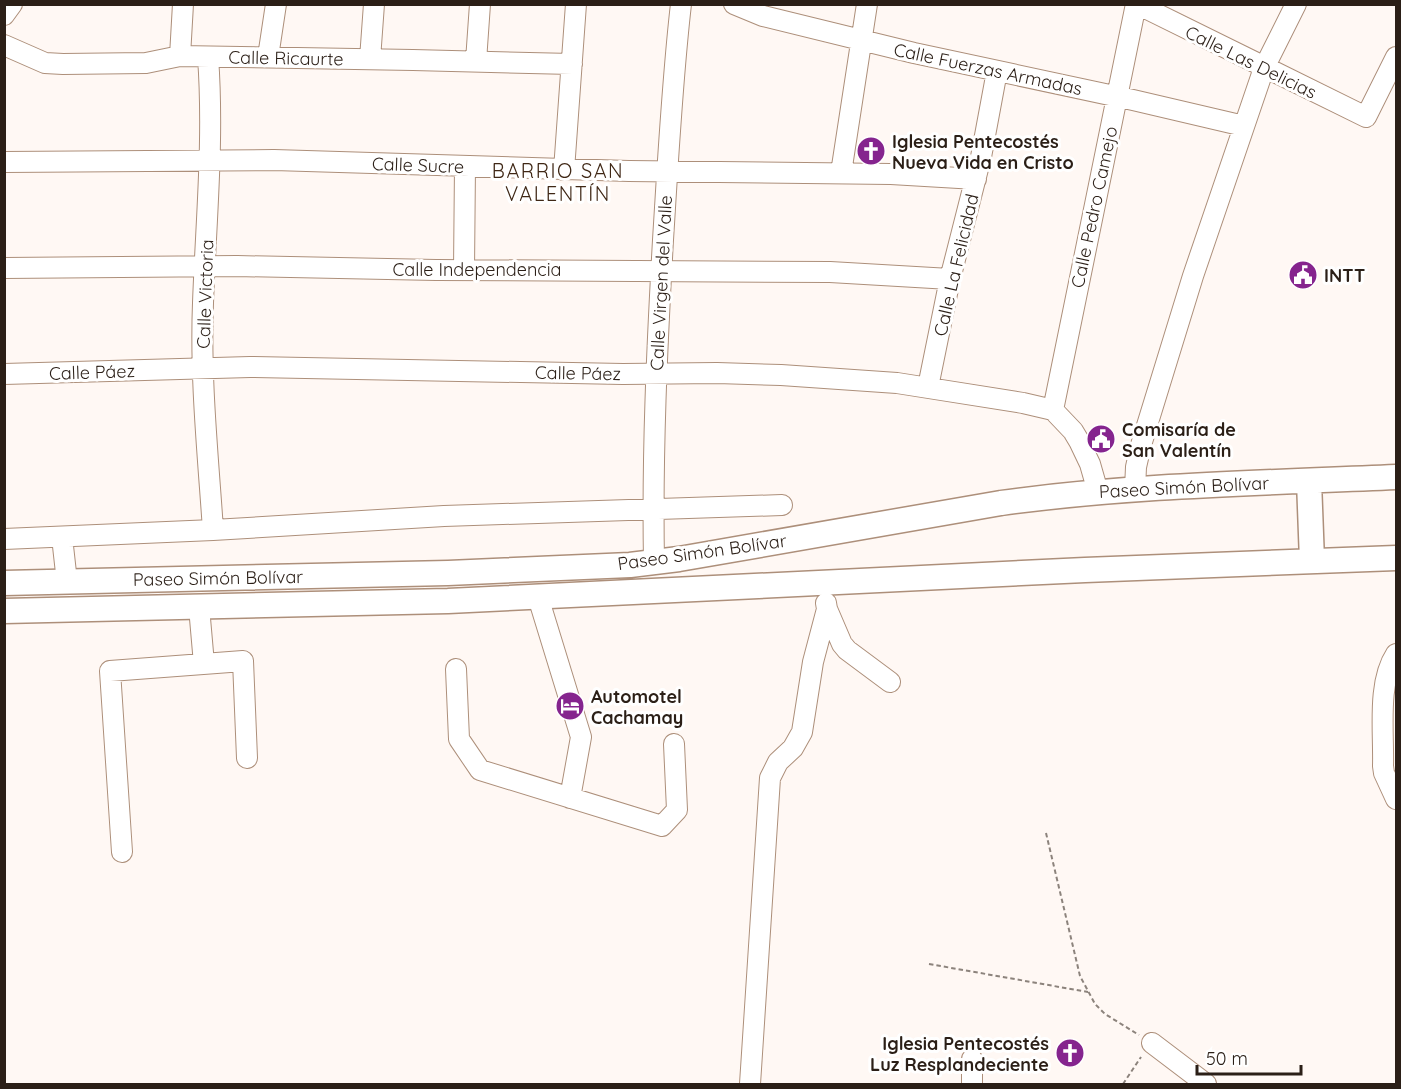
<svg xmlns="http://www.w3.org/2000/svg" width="1401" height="1089" font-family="Quicksand,sans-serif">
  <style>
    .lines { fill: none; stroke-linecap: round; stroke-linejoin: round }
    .minor-casing { stroke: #ad8f7a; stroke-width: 22 }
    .major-casing { stroke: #ad8f7a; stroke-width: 27 }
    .path { stroke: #8c837c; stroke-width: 2; stroke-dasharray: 4.5 3; stroke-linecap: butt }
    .minor { stroke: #fff; stroke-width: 20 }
    .major { stroke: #fff; stroke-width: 24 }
    .labels { text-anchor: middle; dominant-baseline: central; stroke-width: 6; stroke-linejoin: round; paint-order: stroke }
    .street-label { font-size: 18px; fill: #2b1f17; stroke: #fff }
    .poi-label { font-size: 18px; font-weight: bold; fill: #2b1f17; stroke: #fff; text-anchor: start }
    .neighbourhood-label { font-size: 20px; letter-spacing: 1.5px; fill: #3f2715; stroke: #fff }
  </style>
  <rect width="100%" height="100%" fill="#fff8f4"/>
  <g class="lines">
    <g class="minor-casing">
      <path id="minor" d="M734,4L763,16L914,53L1133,100L1244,126
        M1137,4L1366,117L1396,57
        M4,15L12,4
        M4,45L45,63L63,64L146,63L180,56L413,60L572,64
        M180,56L183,4
        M208,57C214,139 206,220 203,303C200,379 208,455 213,530
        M268,57L276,4
        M370,59L374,4
        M476,61L480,4
        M4,162L274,160L629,171L891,174L976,179
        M564,170L576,4
        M841,173L867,4
        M4,268L237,266L436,270L830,272L950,279
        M464,270L465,166
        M4,374L250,367L623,374L717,373L781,375L897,383L1023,403L1053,410L1073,431L1079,441L1090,464L1098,492
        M928,387L950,279L981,157L997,71
        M1053,410L1136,4
        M1135,489L1136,467L1141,445L1193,276L1264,68L1296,4
        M62,537L67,582
        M4,539L213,530L444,516L782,505
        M654,562C652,454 657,347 663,240C668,161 672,82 681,4
        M538,597L581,737L570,798
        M826,603L827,609L842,644L847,650L890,682
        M199,607L204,664
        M1396,654C1377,683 1384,731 1383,766L1384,773L1396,799
        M456,669L459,739L480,770L662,826L677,810L674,744
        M122,852L110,671L243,661L247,758
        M1152,1043L1206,1084
        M972,1059V1084
        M750,1084L770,778L778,762L793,748L802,732L813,662L827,609"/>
    </g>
    <g class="major-casing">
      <path id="major" d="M1309,481L1312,561
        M4,583L448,573L630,565L679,559L1001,503C1132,485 1265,483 1396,477
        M4,611L448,601L1085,570L1396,558"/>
    </g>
    <path class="path" d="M1046,833L1080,976L1095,1004L1105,1014L1139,1035
      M929,964L1088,992
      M1123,1084L1141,1057"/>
    <use href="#minor" class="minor"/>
    <use href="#major" class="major"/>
  </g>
  <defs>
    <g id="church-disc" transform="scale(1.5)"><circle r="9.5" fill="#85248e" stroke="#fff"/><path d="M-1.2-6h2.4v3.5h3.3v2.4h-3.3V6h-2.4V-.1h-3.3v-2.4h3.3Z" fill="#fff"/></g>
    <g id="civic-disc" transform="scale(1.5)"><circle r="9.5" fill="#85248e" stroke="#fff"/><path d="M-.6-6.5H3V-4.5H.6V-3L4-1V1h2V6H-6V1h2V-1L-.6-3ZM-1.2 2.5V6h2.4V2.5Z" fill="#fff"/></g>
    <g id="hotel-disc" transform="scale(1.5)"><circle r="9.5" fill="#85248e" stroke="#fff"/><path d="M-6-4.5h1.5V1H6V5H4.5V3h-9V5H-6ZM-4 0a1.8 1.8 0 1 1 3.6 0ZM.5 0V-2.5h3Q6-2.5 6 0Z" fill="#fff"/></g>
  </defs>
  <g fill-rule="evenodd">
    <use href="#church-disc" x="871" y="151"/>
    <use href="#civic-disc" x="1303" y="275"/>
    <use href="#civic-disc" x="1101" y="439"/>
    <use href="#hotel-disc" x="570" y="706"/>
    <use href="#church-disc" x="1070" y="1053"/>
  </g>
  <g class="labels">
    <g class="street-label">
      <text transform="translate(286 58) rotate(1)">Calle Ricaurte</text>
      <text transform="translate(1251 62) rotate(26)">Calle Las Delicias</text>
      <text transform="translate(988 69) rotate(12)">Calle Fuerzas Armadas</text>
      <text transform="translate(418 165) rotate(2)">Calle Sucre</text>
      <text transform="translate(1094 207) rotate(-78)">Calle Pedro Camejo</text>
      <text transform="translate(956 265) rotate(-77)">Calle La Felicidad</text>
      <text x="477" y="269">Calle Independencia</text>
      <text transform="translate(661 283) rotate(-87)">Calle Virgen del Valle</text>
      <text transform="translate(205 294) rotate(-88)">Calle Victoria</text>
      <text transform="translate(92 372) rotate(-2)">Calle Páez</text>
      <text transform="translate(578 373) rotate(1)">Calle Páez</text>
      <text transform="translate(1184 487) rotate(-3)">Paseo Simón Bolívar</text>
      <text transform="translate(702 552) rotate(-8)">Paseo Simón Bolívar</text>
      <text transform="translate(218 578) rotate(-1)">Paseo Simón Bolívar</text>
    </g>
    <g class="poi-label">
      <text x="892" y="141">Iglesia Pentecostés<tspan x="892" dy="21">Nueva Vida en Cristo</tspan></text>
      <text x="1324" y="275">INTT</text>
      <text x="1122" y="429">Comisaría de<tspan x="1122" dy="21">San Valentín</tspan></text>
      <text x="591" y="696">Automotel<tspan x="591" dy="21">Cachamay</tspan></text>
      <text x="1049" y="1043" text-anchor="end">Iglesia Pentecostés<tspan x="1049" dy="21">Luz Resplandeciente</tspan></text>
    </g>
    <g class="neighbourhood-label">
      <text x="558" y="170">BARRIO SAN<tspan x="558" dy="23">VALENTÍN</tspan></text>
    </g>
  </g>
  <rect width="1401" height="1089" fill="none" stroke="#2b1f17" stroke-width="12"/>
  <path d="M1197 1065v9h104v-9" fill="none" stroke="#2b1f17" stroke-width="3"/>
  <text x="1206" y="1065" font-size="18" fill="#2b1f17" stroke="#ffffff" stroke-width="4.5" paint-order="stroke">50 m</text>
</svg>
